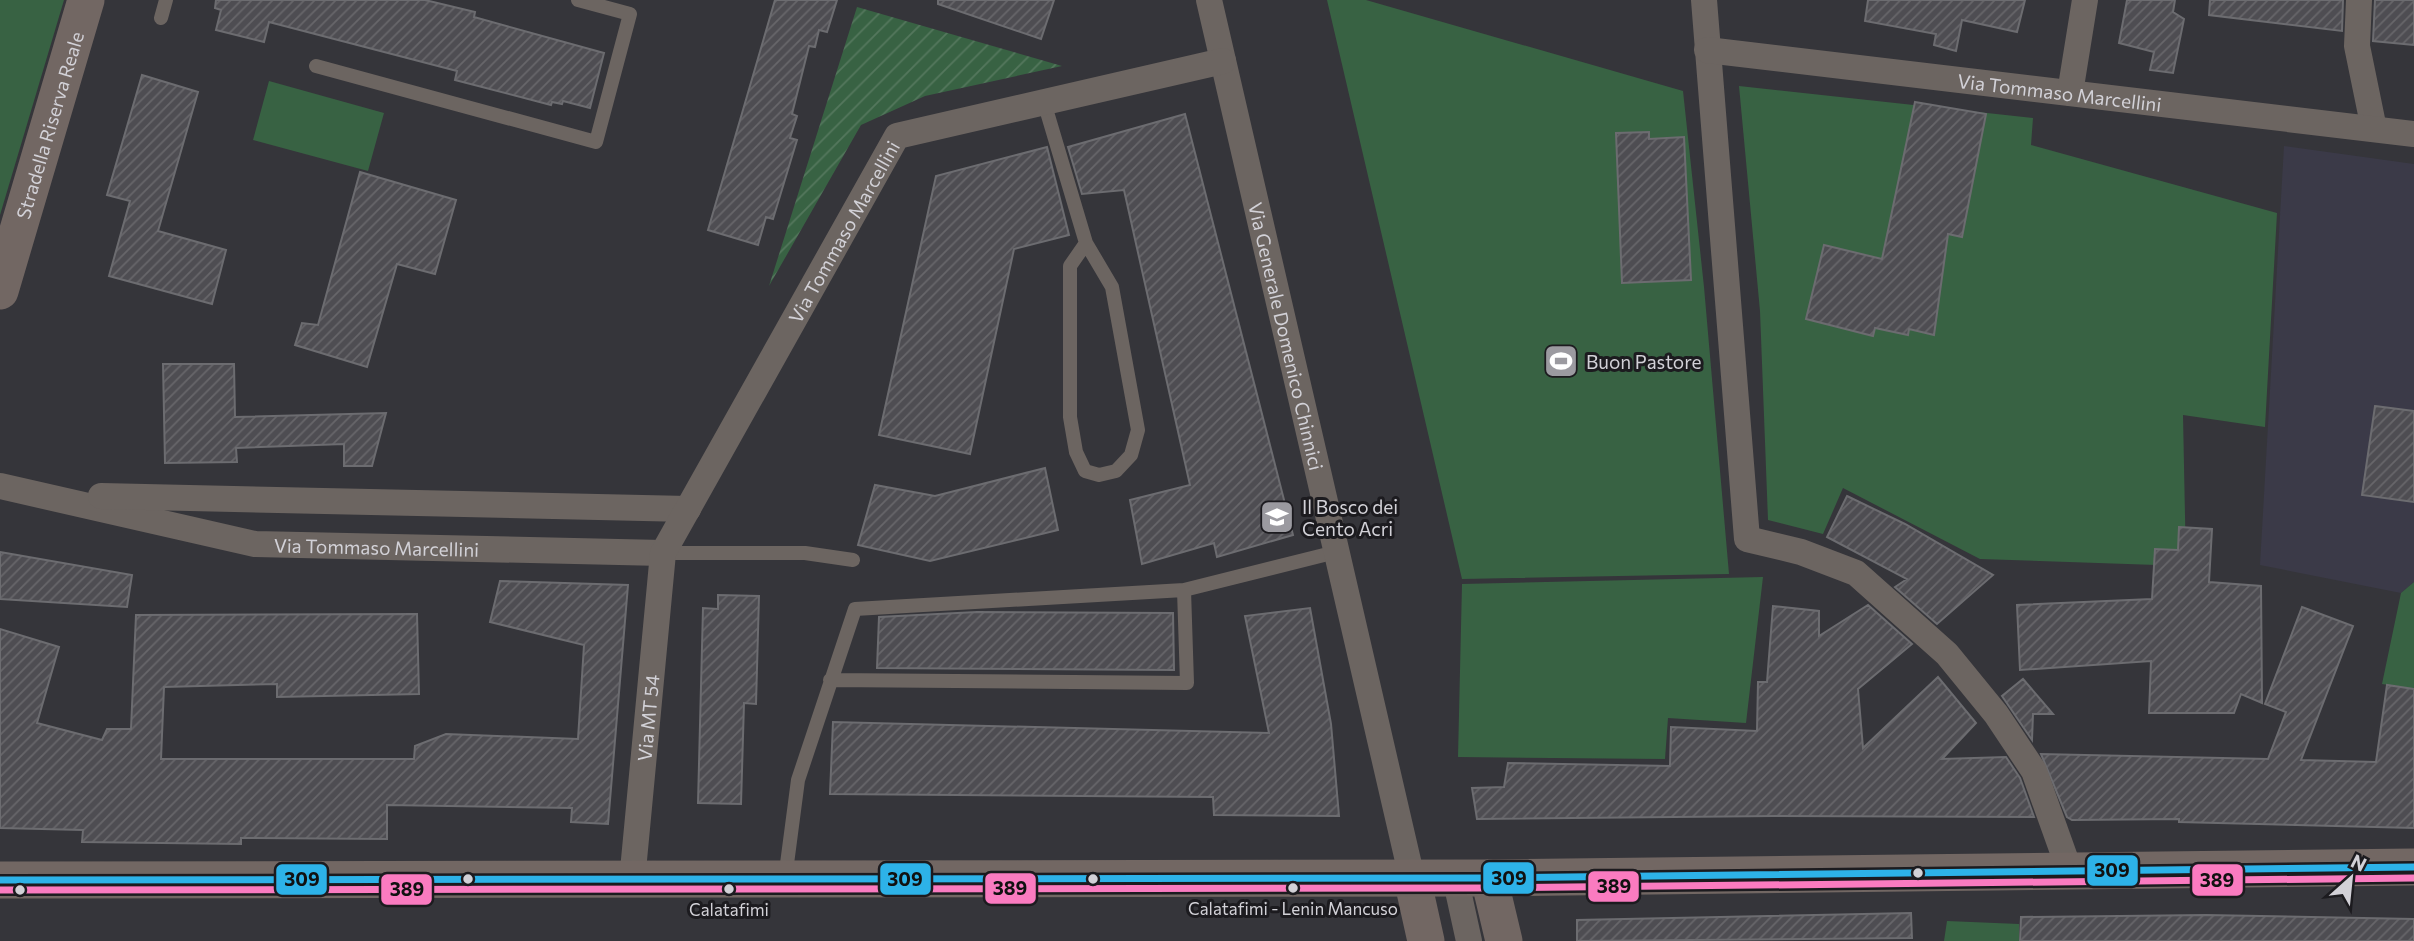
<svg xmlns="http://www.w3.org/2000/svg" width="2414" height="941" font-family="Commissioner,sans-serif">
  <style>
    .built { fill: #3b3a48 }
    .grass { fill: #386243 }
    .garden { fill: url(#garden-furrows) }
    .building { fill: url(#building-hatch); stroke: #6c6c70; stroke-width: 2 }
    .lines { fill: none; stroke-linecap: round; stroke-linejoin: round }
    .lane { stroke: #6c6561; stroke-width: 14 }
    .street { stroke: #6c6561; stroke-width: 26 }
    .secondary { stroke: #726763; stroke-width: 37 }
    .bus-1-casing { stroke: #1c1b1f; stroke-width: 12 }
    .bus-2-casing { stroke: #1c1b1f; stroke-width: 12 }
    .bus-1 { stroke: #2db2e8; stroke-width: 7 }
    .bus-2 { stroke: #fa7bc0; stroke-width: 7 }
    .bus-dot { fill: #d2d1d7; stroke: #1c1b1f; stroke-width: 2.5 }
    .labels { text-anchor: middle; dominant-baseline: central; stroke-width: 6; stroke-linejoin: round; paint-order: stroke }
    .bus-label { font-size: 17px; fill: #d2d1d7; stroke: #1c1b1f }
    .street-label { font-size: 19px; fill: #d2d1d7; stroke: #1c1b1f }
    .poi-label { font-size: 19px; fill: #d2d1d7; stroke: #1c1b1f; text-anchor: start }
    .line-badge { stroke: #1c1b1f; stroke-width: 2.5 }
    .pale-badge-label { font-size: 19px; text-anchor: middle; font-weight: bold; fill: #111 }
  </style>
  <defs>
    <pattern id="garden-furrows" width="10" height="10" patternUnits="userSpaceOnUse" patternTransform="scale(1.75)"><rect width="10" height="10" fill="#386243"/><path d="M-1 1l2-2M0 10L10 0M9 11l2-2" fill="none" stroke="#54775d"/></pattern>
    <pattern id="building-hatch" width="6" height="6" patternUnits="userSpaceOnUse" patternTransform="scale(1.75)"><rect width="6" height="6" fill="#4e4d52"/><path d="M-1 1l2-2M0 6l6-6M5 7l2-2" fill="none" stroke="#67666a"/></pattern>
  </defs>
  <rect width="100%" height="100%" fill="#35353a"/>
  <path class="built" d="M2284,146L2414,164V582L2401,593L2260,565Z"/>
  <path class="grass" d="M0,0H64L0,215Z
    M1327,0H1366L1683,91L1704,287L1729,574L1462,579Z
    M269,81L384,113L368,171L253,140Z
    M1739,86L2033,118L2031,145L2277,213L2265,427L2183,415L2186,566L1980,559L1843,488L1823,534L1768,520L1760,311Z
    M1763,577L1746,723L1668,718L1665,759L1458,757L1462,584Z
    M2414,582V689L2382,684L2401,593Z
    M1947,921L2019,924V941H1944Z"/>
  <path class="garden" d="M857,7L1062,66L925,96L861,125L769,286Z"/>
  <path class="building" d="M216,0H425L475,12L474,17L604,53L590,108L563,101L562,104L552,102L551,105L455,80L457,71L269,22L264,42L216,30L221,10L215,8Z
    M775,0H837L827,32L819,30L815,47L809,46L792,114L797,116L790,138L797,140L773,219L766,217L758,245L708,230Z
    M938,0H1054L1041,39L938,4Z
    M1868,0H2025L2017,32L1962,20L1956,51L1934,45L1936,34L1865,21Z
    M2127,0H2175L2173,12L2184,19L2173,73L2150,70L2154,52L2119,43Z
    M2210,0H2343L2342,31L2209,15Z
    M2375,0H2414V45L2373,41Z
    M142,75L198,92L158,231L226,250L212,304L109,276L130,201L107,195Z
    M1915,102L1986,114L1962,237L1948,234L1934,335L1909,329L1908,335L1875,328L1873,336L1806,319L1824,245L1882,259Z
    M1185,114L1293,535L1217,557L1214,543L1142,564L1130,500L1190,485L1124,190L1082,194L1068,147Z
    M1649,132V139L1684,137L1691,280L1622,283L1616,133Z
    M1047,147L1069,235L1014,249L970,454L879,435L936,176Z
    M360,172L456,200L435,274L397,264L367,367L295,345L302,323L318,325Z
    M163,364H234L235,417L386,413L372,466H344V444L236,448L237,462L165,463Z
    M2375,406L2414,411V502L2362,495Z
    M1045,468L1058,530L930,561L858,545L875,485L935,496Z
    M1847,496L1905,524L1993,575L1937,624L1895,587L1907,579L1827,537Z
    M2179,527L2212,529L2209,582L2261,586L2262,703L2241,694L2234,713H2149L2151,661L2020,670L2017,605L2152,599L2155,549L2178,550Z
    M0,552L132,575L127,607L0,599Z
    M500,581L628,585L608,824L571,822L572,808L387,805V839L241,838V844L82,842L83,830L0,828V629L59,647L37,723L102,740L107,729H131L136,615L417,614L419,694L277,697V684L164,687L161,759H414L415,746L446,734L578,739L584,645L490,622Z
    M718,595L759,596L756,704L744,703L741,804L698,803L703,608L718,609Z
    M1868,605L1912,644L1858,689L1863,748L1938,677L1976,723L1942,759L2006,757L2020,778L2034,817L1774,816L1477,819L1472,788L1504,787L1508,763L1670,766L1671,727L1757,731L1758,682H1767L1773,606L1819,611V636Z
    M2302,607L2353,626L2301,760L2376,762L2387,685L2414,689V828L2179,822V819L2072,820L2067,817L2041,754L2268,759L2286,712L2265,704Z
    M1310,608L1331,724L1339,816L1214,815L1213,797L830,794L833,722L1269,733L1245,616Z
    M977,612L1173,613L1174,670L877,668L879,617Z
    M2023,679L2053,714H2033L2032,740L2002,696Z
    M1911,913L1912,938L1577,941V920Z
    M2206,915L2414,919V941H2020L2021,917Z"/>
  <g class="lines">
    <path class="lane" d="M161,18L166,0
      M316,66L596,142L630,14L578,0
      M1044,102L1086,243L1112,287L1138,430L1131,455L1116,471L1099,475L1085,471L1076,452L1070,417V266L1086,243
      M663,553H805L853,560
      M830,680L1187,683L1184,590
      M785,879L798,780L855,609L1184,590L1336,552"/>
    <g class="street">
      <path id="s1" d="M1209,0L1412,878"/>
      <path d="M1704,0L1747,539L1801,552L1856,573L1947,654L1996,714L2034,771L2069,869"/>
      <path d="M2359,0L2357,46L2374,129"/>
      <path id="s2" d="M1707,50L2414,134"/>
      <path d="M2070,93L2085,0"/>
      <path id="s3" d="M0,486L255,544L663,553"/>
      <path d="M101,496L688,509"/>
      <path d="M1455,877L1469,941"/>
      <path id="s4" d="M632,881L663,553L897,136L1223,61"/>
    </g>
    <g class="secondary">
      <path id="s5" d="M0,291L86,0"/>
      <path d="M1412,878L1426,941"/>
      <path d="M1489,878L1504,941"/>
      <path d="M0,880L1489,878L2414,867"/>
    </g>
    <g class="bus-1-casing">
      <path id="bus-1" d="M0,880L1489,878L2414,867"/>
    </g>
    <g class="bus-2-casing">
      <path id="bus-2" d="M0,890L1489,888L2414,878"/>
    </g>
    <use href="#bus-1" class="bus-1"/>
    <use href="#bus-2" class="bus-2"/>
  </g>
  <defs>
    <g id="stadium-square" transform="scale(1.75)"><rect x="-9" y="-9" width="18" height="18" rx="4" fill="#9b9aa0" stroke="#1c1b1f"/><path d="M0-5a6.5 5 0 1 0 0 10a6.5 5 0 1 0 0-10ZM-3.5-1.8h7v3.6h-7Z" fill="#fff"/></g>
    <g id="school-square" transform="scale(1.75)"><rect x="-9" y="-9" width="18" height="18" rx="4" fill="#9b9aa0" stroke="#1c1b1f"/><path d="M0-5L7-2L0 1L-7-2ZM-4 1L0 2.5L4 1V4Q0 6-4 4Z" fill="#fff"/></g>
  </defs>
  <g fill-rule="evenodd">
    <use href="#stadium-square" x="1561" y="361"/>
    <use href="#school-square" x="1277" y="517"/>
  </g>
  <g class="bus-dot">
    <circle cx="1918" cy="873" r="6"/>
    <circle cx="468" cy="879" r="6"/>
    <circle cx="1093" cy="879" r="6"/>
    <circle cx="1293" cy="888" r="6"/>
    <circle cx="729" cy="889" r="6"/>
    <circle cx="20" cy="890" r="6"/>
  </g>
  <g class="labels">
    <g class="bus-label">
      <text x="1293" y="908">Calatafimi - Lenin Mancuso</text>
      <text x="729" y="909">Calatafimi</text>
    </g>
    <g class="street-label">
      <text stroke="none"><textPath href="#s2" startOffset="355">Via Tommaso Marcellini</textPath></text>
      <text stroke="none"><textPath href="#s5" startOffset="173">Stradella Riserva Reale</textPath></text>
      <text stroke="none"><textPath href="#s4" startOffset="698">Via Tommaso Marcellini</textPath></text>
      <text stroke="none"><textPath href="#s1" startOffset="345">Via Generale Domenico Chinnici</textPath></text>
      <text stroke="none"><textPath href="#s3" startOffset="383">Via Tommaso Marcellini</textPath></text>
      <text stroke="none"><textPath href="#s4" startOffset="164">Via MT 54</textPath></text>
    </g>
    <g class="poi-label">
      <text x="1586" y="361">Buon Pastore</text>
      <text x="1302" y="506">Il Bosco dei<tspan x="1302" dy="22">Cento Acri</tspan></text>
    </g>
  </g>
  <g class="line-badge">
    <rect x="2086" y="854" width="53" height="33" rx="7" fill="#2db2e8"/>
    <rect x="1482" y="861" width="53" height="34" rx="7" fill="#2db2e8"/>
    <rect x="879" y="862" width="53" height="34" rx="7" fill="#2db2e8"/>
    <rect x="275" y="863" width="53" height="33" rx="7" fill="#2db2e8"/>
    <rect x="2191" y="863" width="53" height="34" rx="7" fill="#fa7bc0"/>
    <rect x="1587" y="870" width="53" height="33" rx="7" fill="#fa7bc0"/>
    <rect x="984" y="872" width="53" height="33" rx="7" fill="#fa7bc0"/>
    <rect x="380" y="873" width="53" height="33" rx="7" fill="#fa7bc0"/>
  </g>
  <g class="pale-badge-label">
    <text x="2112" y="877">309</text>
    <text x="1509" y="885">309</text>
    <text x="905" y="886">309</text>
    <text x="302" y="886">309</text>
    <text x="2217" y="887">389</text>
    <text x="1614" y="893">389</text>
    <text x="1010" y="895">389</text>
    <text x="407" y="896">389</text>
  </g>
  <g transform="translate(2351 878) rotate(27)" stroke="#1c1b1f" stroke-width="5" paint-order="stroke">
  <path d="M0-5L12 26L0 18L-12 26Z" fill="#d2d1d7"/>
  <text y="-10" font-size="19" font-weight="bold" text-anchor="middle" fill="#d2d1d7">N</text>
  </g>
</svg>
